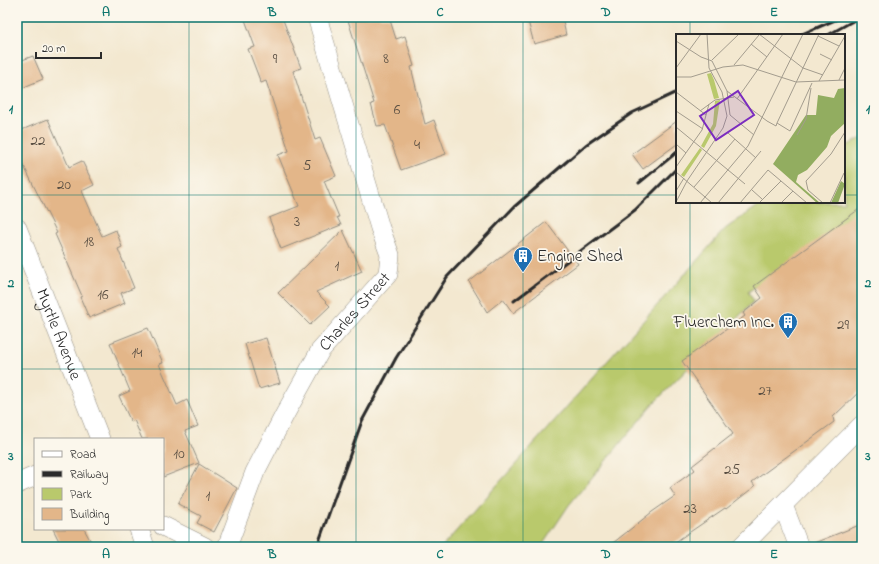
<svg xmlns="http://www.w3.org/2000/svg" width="879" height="564" font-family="'Indie Flower',sans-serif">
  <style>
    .green { fill: #b9c96c; stroke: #727a4c }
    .building { fill: #e3b689 }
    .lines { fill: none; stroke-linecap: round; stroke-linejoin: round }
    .street-casing { stroke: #8f8a7e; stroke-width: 20 }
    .street { stroke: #fff; stroke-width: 19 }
    .rail { stroke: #2b2b2b; stroke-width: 3 }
    .grid { fill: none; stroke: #0f766e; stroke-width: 1; stroke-opacity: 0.55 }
    .labels { text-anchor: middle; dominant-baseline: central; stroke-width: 3.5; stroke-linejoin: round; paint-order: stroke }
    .number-label { font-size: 15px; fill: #594e42 }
    .poi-label { font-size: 17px; fill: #2b2b2b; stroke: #fbf7ec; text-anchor: start }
    .street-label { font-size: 17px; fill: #2b2b2b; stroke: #fbf7ec }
    .inset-road { fill: none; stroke: #a39c8e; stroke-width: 1 }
    .view { fill: #7b2cbf; fill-opacity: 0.15; stroke: #7b2cbf; stroke-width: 2 }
    .inset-edge { fill: none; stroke: #2b2b2b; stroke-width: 2 }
    .neatline { fill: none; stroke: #0f766e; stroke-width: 1.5 }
    .grid-label { font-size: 13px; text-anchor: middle; font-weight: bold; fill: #0f766e }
  </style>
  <rect width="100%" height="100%" fill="#fbf7ec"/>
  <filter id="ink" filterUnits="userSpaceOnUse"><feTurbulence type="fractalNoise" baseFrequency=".025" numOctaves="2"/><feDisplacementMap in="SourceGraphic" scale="8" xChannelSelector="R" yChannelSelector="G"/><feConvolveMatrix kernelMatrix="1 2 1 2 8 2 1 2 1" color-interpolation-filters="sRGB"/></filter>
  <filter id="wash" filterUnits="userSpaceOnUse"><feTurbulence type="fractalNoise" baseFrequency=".012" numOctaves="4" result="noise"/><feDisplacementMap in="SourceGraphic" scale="16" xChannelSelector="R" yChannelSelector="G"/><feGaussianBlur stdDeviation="0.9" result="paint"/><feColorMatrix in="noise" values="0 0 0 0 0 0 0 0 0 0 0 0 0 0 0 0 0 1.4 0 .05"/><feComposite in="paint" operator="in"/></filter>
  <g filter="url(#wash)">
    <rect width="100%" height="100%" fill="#f3e8d0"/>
    <path class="green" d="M862,138V213L748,292L754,301L653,404L569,505L541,547H442L725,229L764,202H844V147Z"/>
    <g id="blocks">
      <path class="building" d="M244,17H282L301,68L293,71L315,140L320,138L336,176L324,181L339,217H337L341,225L281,249L269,218L299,206L278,155L289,151L266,81L261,83L248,49L255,47Z
        M347,17H389L396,39L405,36L414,66L411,67L425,124L434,120L446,154L401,170L385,125L377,126L371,104L374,103Z
        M527,17H562L566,35L534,44Z
        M33,56L43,79L17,90V62Z
        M48,119L69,167L82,161L94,185L82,191L102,236L116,230L122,247L118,249L134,288L121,293L125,303L89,318L80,297L82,296L55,234L57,233L17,152V132Z
        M677,121V144L643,169L632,154Z
        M862,207V389L833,417L834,422L752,482L755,486L726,509L725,508L668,547H608L652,512L675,496L670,488L695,470L692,466L733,434L682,361L745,316L743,313L762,298L754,286Z
        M546,222L578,264L513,313L503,299L487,312L469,282Z
        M343,230L362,271L316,292L330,306L310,325L278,293Z
        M148,328L163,363L159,364L177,405L187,400L198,426L185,431L199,463L163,477V439H142L134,420L131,422L119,396L130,391L110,343Z
        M266,338L280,383L259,389L245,344Z
        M199,464L237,488L214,532L197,523L201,516L178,504Z
        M862,524V547H810L809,545Z
        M53,529H84L94,547H62Z"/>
    </g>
  </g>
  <g filter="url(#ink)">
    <use href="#blocks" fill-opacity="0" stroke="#8f8a7e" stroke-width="1"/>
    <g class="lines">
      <g class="street-casing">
        <g id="street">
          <path id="s1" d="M17,228L100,439"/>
          <path d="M17,484L35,476"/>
          <path d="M783,505L799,547"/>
          <path d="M163,526L205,547"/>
          <path d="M139,529L145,547"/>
          <path id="s2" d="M227,547L255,472L285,414L320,351L388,274L390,255L380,228L317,17"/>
          <path d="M741,547L862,425"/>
        </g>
      </g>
      <use href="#street" class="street"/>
      <path class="rail" d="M800,35L842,17
        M828,35L860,17
        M639,183L677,152
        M514,301L635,210L677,168
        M317,547L362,421L396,358L447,277L514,207L587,144L632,113L677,92"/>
    </g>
  </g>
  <path class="grid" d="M189,17V547M356,17V547M523,17V547M690,17V35M17,195H677M844,195H862M690,202V547M17,369H862"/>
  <defs>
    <g id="building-pin" transform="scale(1)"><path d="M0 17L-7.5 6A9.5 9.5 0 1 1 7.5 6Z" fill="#1f6fb2" stroke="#fbf7ec"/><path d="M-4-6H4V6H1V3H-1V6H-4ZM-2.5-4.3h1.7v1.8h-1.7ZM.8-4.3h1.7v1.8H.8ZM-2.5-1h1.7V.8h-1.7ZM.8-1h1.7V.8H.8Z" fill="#fff"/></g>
  </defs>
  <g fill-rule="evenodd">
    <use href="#building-pin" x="523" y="256"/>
    <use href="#building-pin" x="788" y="322"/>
  </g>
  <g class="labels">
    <g class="number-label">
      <text x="275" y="59">9</text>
      <text x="386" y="59">8</text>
      <text x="397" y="110">6</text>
      <text x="38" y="141">22</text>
      <text x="417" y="145">4</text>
      <text x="307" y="166">5</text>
      <text x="64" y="185">20</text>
      <text x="297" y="222">3</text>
      <text x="89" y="242">18</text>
      <text x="337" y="266">1</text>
      <text x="103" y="295">16</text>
      <text x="843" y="325">29</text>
      <text x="137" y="353">14</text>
      <text x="765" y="391">27</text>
      <text x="179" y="454">10</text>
      <text x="732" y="470">25</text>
      <text x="208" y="496">1</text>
      <text x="690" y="509">23</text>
    </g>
    <g class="poi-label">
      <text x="537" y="256">Engine Shed</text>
      <text x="774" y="322" text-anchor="end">Fluerchem Inc.</text>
    </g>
    <g class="street-label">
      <text stroke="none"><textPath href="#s2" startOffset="270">Charles Street</textPath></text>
      <text stroke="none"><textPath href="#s1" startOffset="114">Myrtle Avenue</textPath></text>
    </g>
  </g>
  <g transform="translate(676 34)">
    <rect width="169" height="169" fill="#f3e8d0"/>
    <path d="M35,39L38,46L43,64L38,65L31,40ZM44,66L40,92L28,114L25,112L37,90L39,67ZM24,114L26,116L8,143L5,141Z" fill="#b9c96c"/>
    <path d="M169,54V89L155,102L151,113L131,136L122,141L120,148L144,169H141L97,130L130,81H140L142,61L158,64L162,55ZM165,147L169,150L162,169H155Z" fill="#92ad60"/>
    <path class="inset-road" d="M83,0L127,34L147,41M142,2L163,12M0,7L25,23L36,27L51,57L54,81L78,101M75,10L91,23M144,20L156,26M36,26L63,0M58,31L83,1M0,34L25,0M0,43H15L47,33L67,31L120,48L169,46M163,46L169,34M143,47L169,2M51,57L91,87L100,92L101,89M0,58L30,81M61,65L107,0M0,77L27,95M24,77L39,66L58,63M101,89L143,0M101,89L114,97L136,49M0,93L69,150M52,99L80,124M121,101L130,85L135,54M0,110L10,119M0,133L26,96L33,70M0,138L36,169M18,153L59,105M76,156L86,165M0,157L8,144M0,168L11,147L47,94L51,82L46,58L33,34L31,0M24,169L72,112L127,0M42,169L85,117M64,169L92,136L131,169M83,169L105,147M105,169L117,157M147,169L132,156L130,147L155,120L169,98M154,169L168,139"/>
    <path class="view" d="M62,57L78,81L40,106L24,82Z"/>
    <rect width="169" height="169" class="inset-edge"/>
  </g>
  <rect width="879" height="564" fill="none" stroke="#fbf7ec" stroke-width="44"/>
  <rect x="34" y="438" width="130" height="92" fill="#fbf7ec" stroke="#a8a59f"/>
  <rect x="42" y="451" width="20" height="6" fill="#ffffff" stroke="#a8a59f"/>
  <text x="70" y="458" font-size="12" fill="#2b2b2b">Road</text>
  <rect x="42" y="471" width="20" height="6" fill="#2b2b2b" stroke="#a8a59f"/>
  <text x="70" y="478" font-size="12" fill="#2b2b2b">Railway</text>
  <rect x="42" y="488" width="20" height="12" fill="#b9c96c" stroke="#a8a59f"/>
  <text x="70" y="498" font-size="12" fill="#2b2b2b">Park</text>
  <rect x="42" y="508" width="20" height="12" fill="#e3b689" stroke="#a8a59f"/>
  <text x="70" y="518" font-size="12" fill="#2b2b2b">Building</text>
  <path d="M36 52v6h65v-6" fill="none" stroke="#2b2b2b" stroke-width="2"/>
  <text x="42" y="52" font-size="12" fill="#2b2b2b" stroke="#fbf7ec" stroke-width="3" paint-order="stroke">20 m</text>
  <rect x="22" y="22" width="835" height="520" class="neatline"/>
  <g class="grid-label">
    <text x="106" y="16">A</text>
    <text x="272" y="16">B</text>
    <text x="440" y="16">C</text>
    <text x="606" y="16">D</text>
    <text x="774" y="16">E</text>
    <text x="11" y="113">1</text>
    <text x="868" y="113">1</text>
    <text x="11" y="287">2</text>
    <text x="868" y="287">2</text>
    <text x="11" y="460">3</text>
    <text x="868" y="460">3</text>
    <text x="106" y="558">A</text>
    <text x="272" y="558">B</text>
    <text x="440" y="558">C</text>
    <text x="606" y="558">D</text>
    <text x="774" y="558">E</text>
  </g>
</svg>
